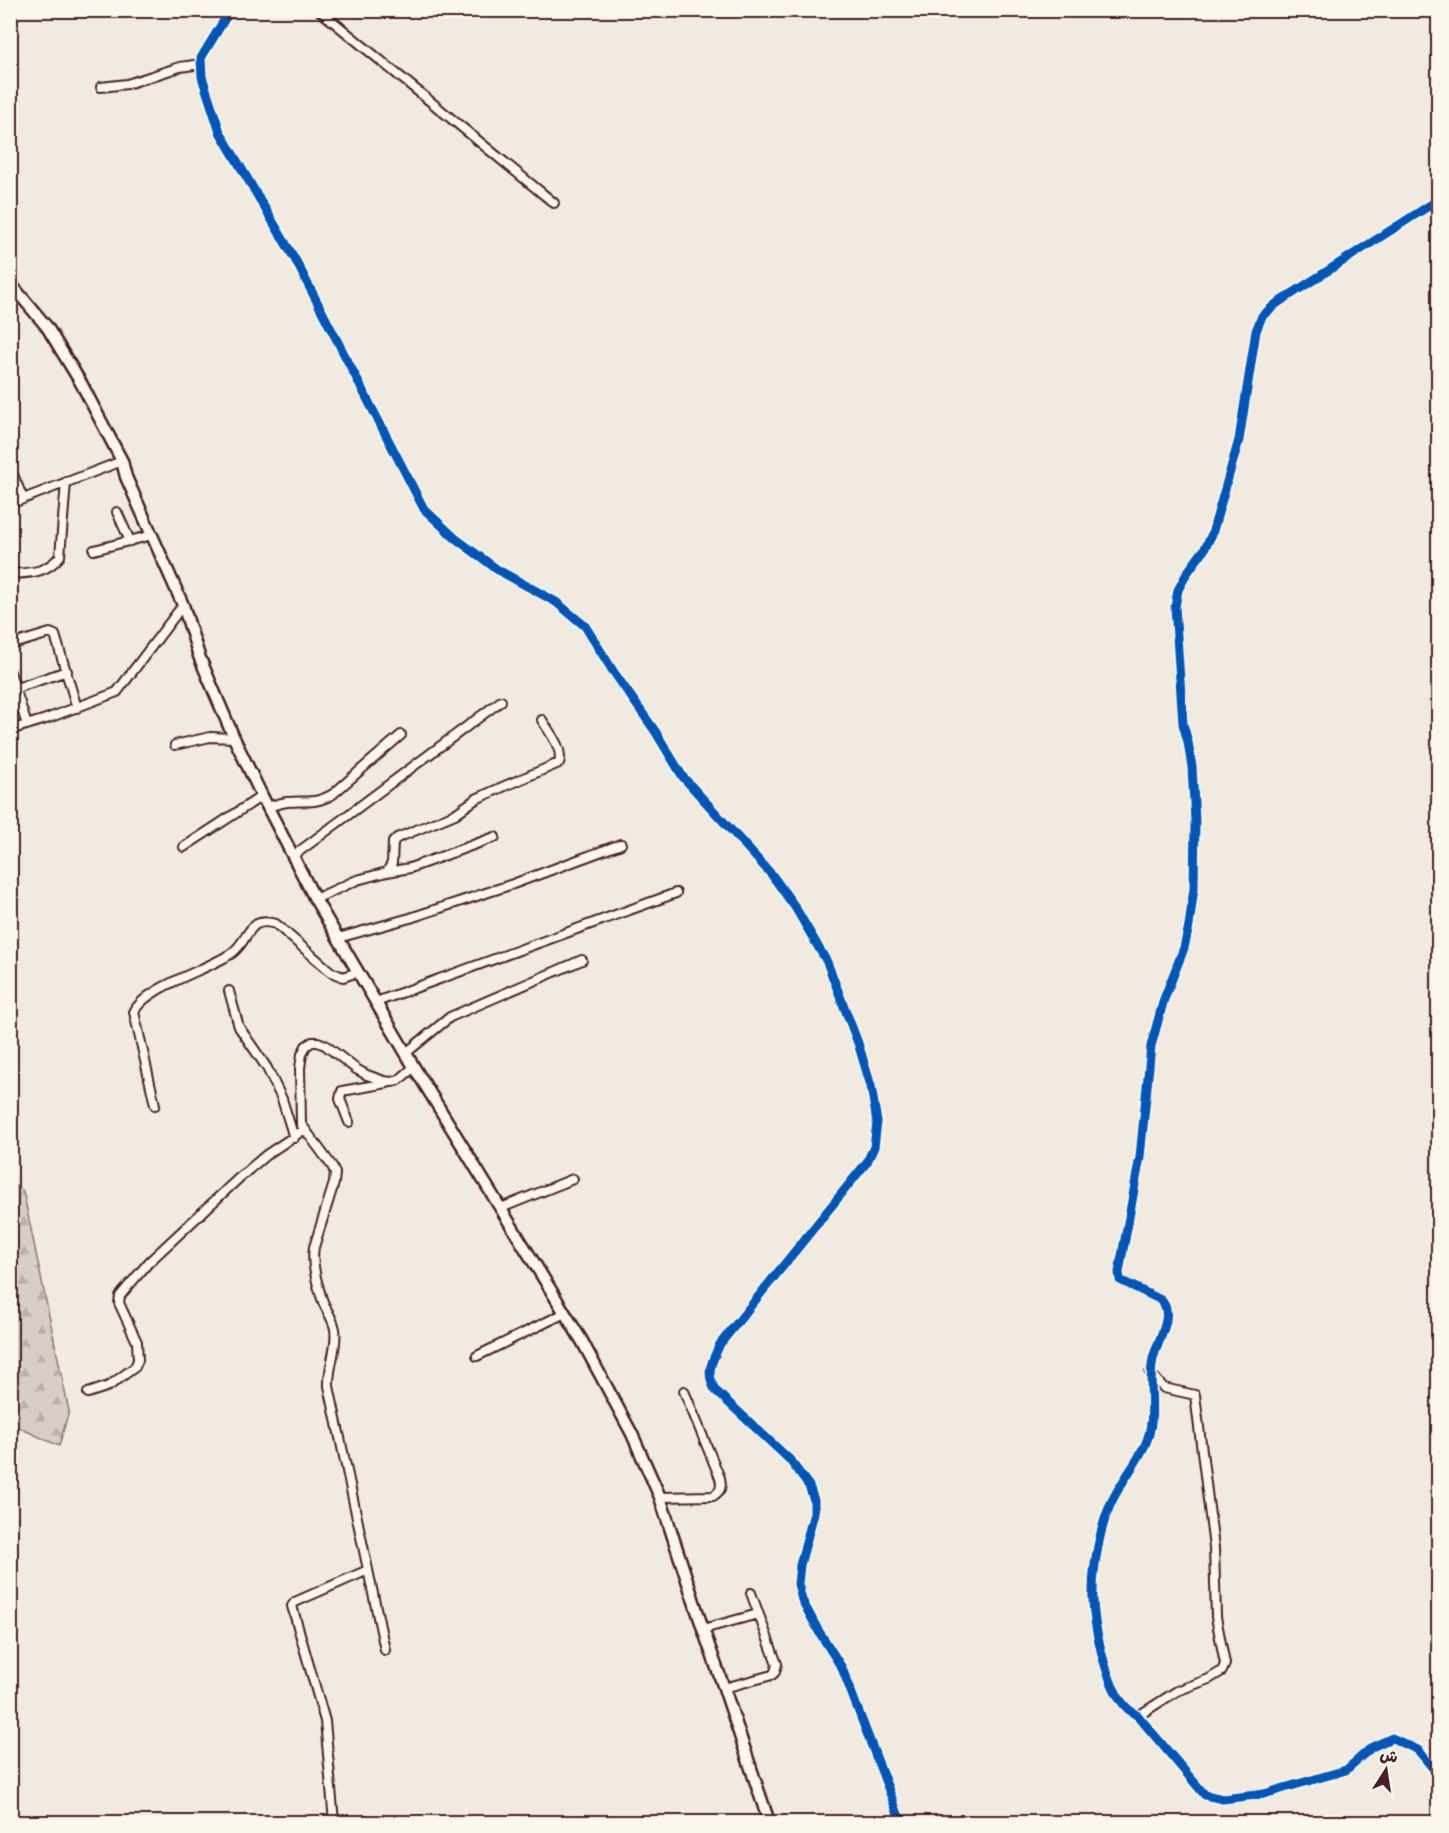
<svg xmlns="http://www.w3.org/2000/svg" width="1449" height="1833" font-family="'Shantell Sans','Playpen Sans Arabic',sans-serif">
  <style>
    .forest { fill: url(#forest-firs); stroke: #917678; stroke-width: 1.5 }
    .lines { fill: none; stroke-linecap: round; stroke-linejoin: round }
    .minor-casing { stroke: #4a1f2b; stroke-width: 12 }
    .secondary-casing { stroke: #4a1f2b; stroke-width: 15 }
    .minor { stroke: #fbf7ec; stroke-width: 8 }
    .secondary { stroke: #fbf7ec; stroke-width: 10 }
    .cycleway-casing { stroke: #fbf7ec; stroke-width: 13 }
    .cycleway { stroke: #0057b8; stroke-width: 9 }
  </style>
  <defs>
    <pattern id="forest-firs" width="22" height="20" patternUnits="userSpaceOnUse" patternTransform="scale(1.5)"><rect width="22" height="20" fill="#d8ccc6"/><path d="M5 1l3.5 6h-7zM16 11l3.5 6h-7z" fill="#bbafaa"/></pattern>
  </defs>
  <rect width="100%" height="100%" fill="#f0eae0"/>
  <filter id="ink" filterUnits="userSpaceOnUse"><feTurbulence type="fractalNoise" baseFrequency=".0167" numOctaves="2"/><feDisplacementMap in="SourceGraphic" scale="12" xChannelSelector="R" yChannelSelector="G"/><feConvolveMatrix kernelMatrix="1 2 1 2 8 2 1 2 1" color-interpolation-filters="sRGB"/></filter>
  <g filter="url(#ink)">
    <path class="forest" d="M10,1182L23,1191L69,1411L59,1446L11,1424Z"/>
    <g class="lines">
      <g class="minor-casing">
        <path id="minor" d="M238,10L226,17L201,58L202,77L220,132L296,261L424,509L455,538L498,570L556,602L585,626L613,671L655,731L683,777L772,875L795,907L827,962L858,1043L871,1086L877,1122L874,1147L867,1162L720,1344C712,1362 705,1371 715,1390L789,1459L809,1486L814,1500V1513L800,1565L798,1584L802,1600L818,1630L842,1668L901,1822
          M319,10L554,203
          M101,87L127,84L180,67L201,64
          M1438,200L1276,304L1262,316L1256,331L1239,440L1212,534L1204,550L1187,573L1178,590L1175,607L1183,724L1188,742L1192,767L1195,821L1194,888L1189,926L1184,948L1164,999L1151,1046L1140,1157L1119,1272L1120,1280L1161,1300C1176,1315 1156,1343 1153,1359C1147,1387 1158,1418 1145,1445C1136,1465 1120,1483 1111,1503C1100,1528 1093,1565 1093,1592C1092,1621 1106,1688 1127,1708C1130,1711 1135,1714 1138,1716L1205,1795L1223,1799L1264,1794L1346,1770L1372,1747L1392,1738L1418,1750L1438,1774
          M10,467L23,499
          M10,504L122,461
          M117,512L130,541
          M94,550L152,535
          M10,574C30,573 47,573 60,556L66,482
          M10,645L50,633L55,635L77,708
          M10,672L27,725
          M10,690L67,671
          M10,730L46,719L117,692L183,605
          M175,745L210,737L234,738
          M268,807C274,805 280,803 287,802C307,800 314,805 333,794L401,735
          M184,847L262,796
          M293,856L501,701
          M387,872L410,868L495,837
          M315,899L357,880L387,872L392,863L393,842L397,838L455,814L476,799L507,785L559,763C564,749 549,732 542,720
          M338,938L410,918L513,884L621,844
          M229,991L239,1027L267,1068L282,1099L294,1138
          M376,1002L676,893
          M406,1053L450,1017L582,960
          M155,1105L134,1012C145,987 208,970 232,953C250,940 247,915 276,924L331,972L343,977L358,972
          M349,1122L340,1099L342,1091L387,1083
          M501,1208L573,1179
          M477,1356L565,1313
          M88,1393L109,1386L135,1367L138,1360L137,1342L119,1303L120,1296L125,1290L149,1262L239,1178L266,1155L305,1129
          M660,1497L713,1496C721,1491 722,1487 720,1478L684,1391
          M703,1629L758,1614
          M385,1650L329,1386C328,1367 338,1347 335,1329C333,1318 325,1309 322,1299C317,1283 311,1263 314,1247L334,1183L335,1173L332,1166L301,1124L300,1068L302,1054L306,1046L312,1042H318L325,1045L356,1069L367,1075L384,1081L392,1082L399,1080L414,1067
          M724,1688L772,1675L775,1672L777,1664L751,1593
          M1138,1716L1177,1691L1209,1679L1222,1671L1225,1664L1216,1617L1214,1548L1195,1395L1164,1388L1150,1373
          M334,1822L325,1721L292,1606L295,1602L368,1570"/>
      </g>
      <g class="secondary-casing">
        <path id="secondary" d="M10,283L47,327L81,383L122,461L126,477L183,605L199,656L234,738L262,796L315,899L414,1067L582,1341L632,1434L660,1497L703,1629L724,1688L769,1822"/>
      </g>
      <use href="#minor" class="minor"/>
      <use href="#secondary" class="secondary"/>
      <g class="cycleway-casing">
        <path id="cycleway" d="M238,10L226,17L201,58L202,77L220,132L296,261L424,509L455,538L498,570L556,602L585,626L613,671L655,731L683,777L772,875L795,907L827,962L858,1043L871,1086L877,1122L874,1147L867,1162L720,1344C712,1362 705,1371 715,1390L789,1459L809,1486L814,1500V1513L800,1565L798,1584L802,1600L818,1630L842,1668L901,1822
          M1438,200L1276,304L1262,316L1256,331L1239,440L1212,534L1204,550L1187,573L1178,590L1175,607L1183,724L1188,742L1192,767L1195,821L1194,888L1189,926L1184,948L1164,999L1151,1046L1140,1157L1119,1272L1120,1280L1161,1300C1176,1315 1156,1343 1153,1359C1147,1387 1158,1418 1145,1445C1136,1465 1120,1483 1111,1503C1100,1528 1093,1565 1093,1592C1092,1621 1106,1688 1127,1708C1130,1711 1135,1714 1138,1716L1205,1795L1223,1799L1264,1794L1346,1770L1372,1747L1392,1738L1418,1750L1438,1774"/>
      </g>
      <use href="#cycleway" class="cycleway"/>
    </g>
  </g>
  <rect width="1449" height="1833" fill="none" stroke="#fbf7ec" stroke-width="36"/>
  <rect x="18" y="18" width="1413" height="1797" fill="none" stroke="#4a1f2b" stroke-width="2" filter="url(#ink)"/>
  <g transform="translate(1386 1770) rotate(12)" stroke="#fbf7ec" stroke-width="4.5" paint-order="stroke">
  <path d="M0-4.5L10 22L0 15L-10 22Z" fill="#4a1f2b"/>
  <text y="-9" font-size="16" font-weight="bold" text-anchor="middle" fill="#4a1f2b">ش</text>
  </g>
</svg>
